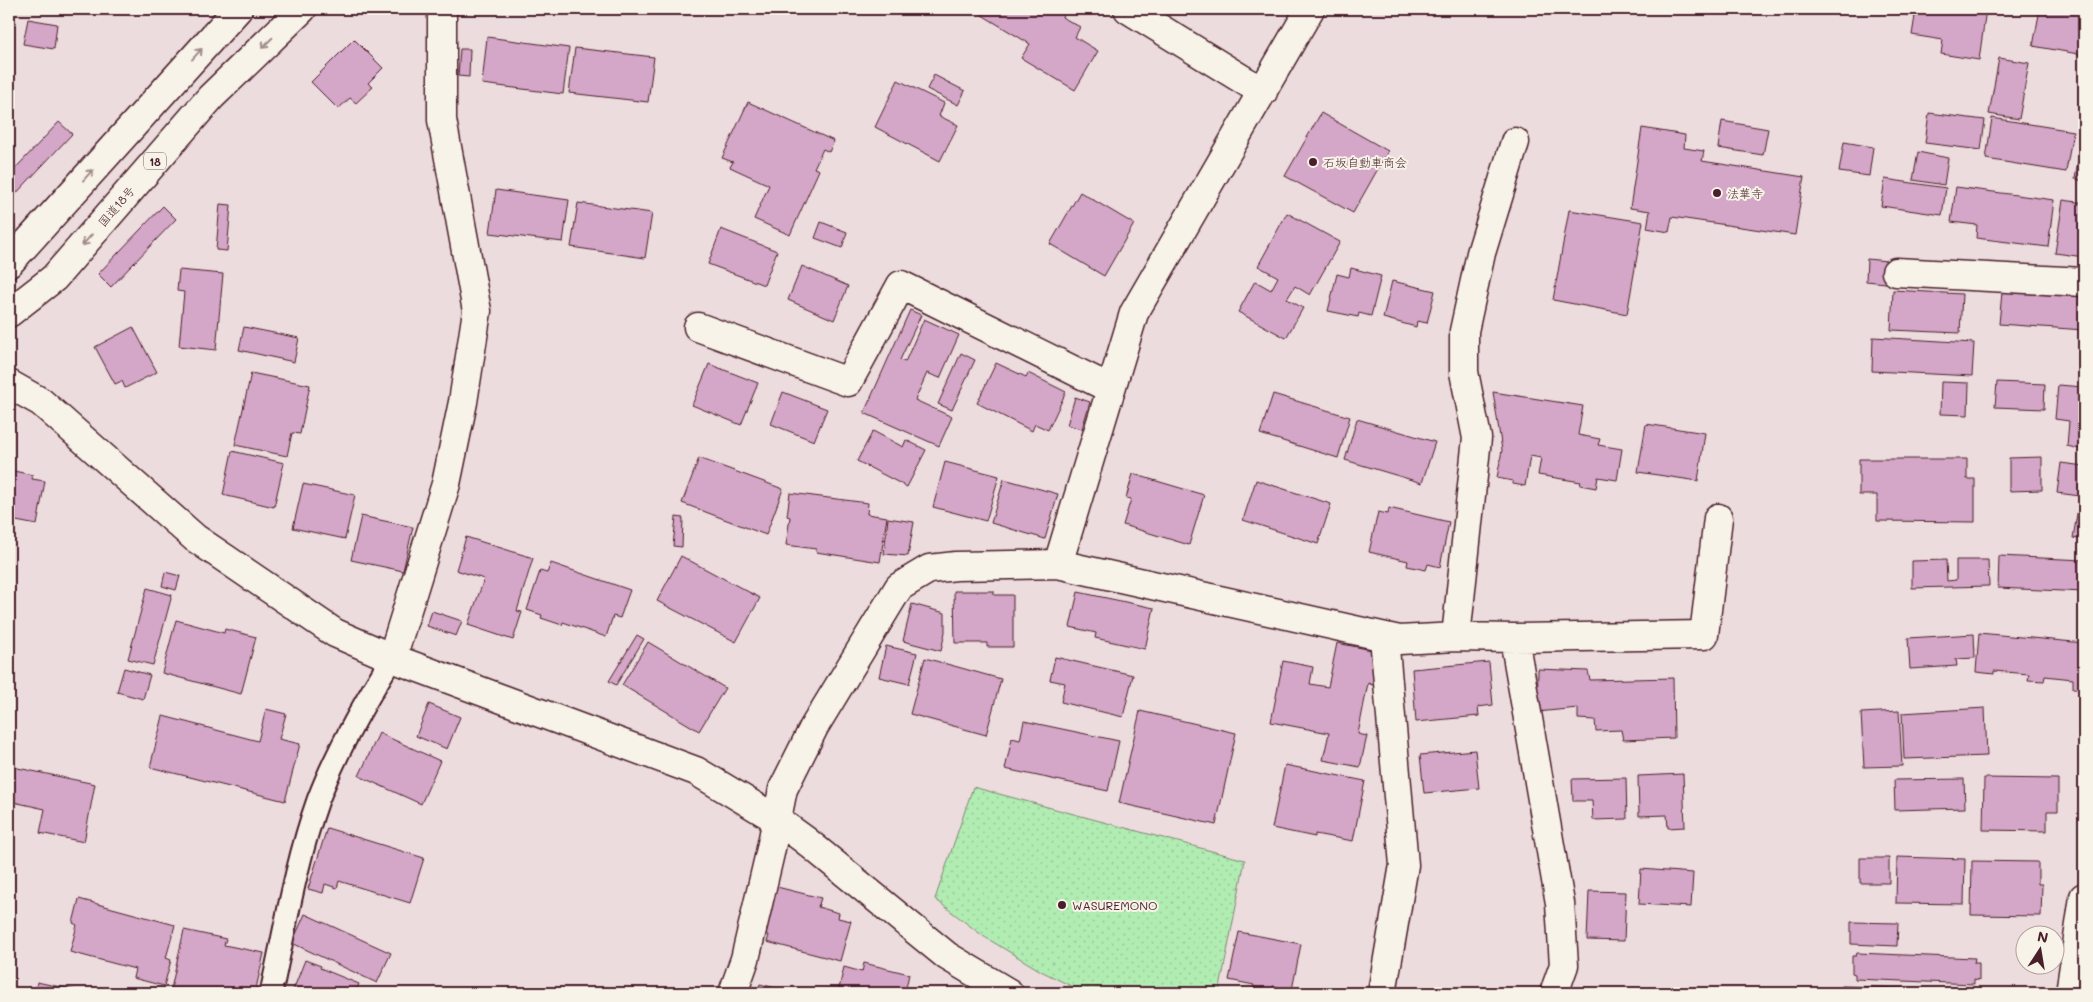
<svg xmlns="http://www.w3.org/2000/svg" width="2093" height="1002" font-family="Mali,'Klee One',sans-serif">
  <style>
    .grass { fill: url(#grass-dots); stroke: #7e866f }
    .building { fill: #d4a6c7; stroke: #4a1f2b }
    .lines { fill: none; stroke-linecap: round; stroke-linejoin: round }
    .service-casing { stroke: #4a1f2b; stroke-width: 25 }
    .minor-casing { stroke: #4a1f2b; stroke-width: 31 }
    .tertiary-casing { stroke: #4a1f2b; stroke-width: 31 }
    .trunk-casing { stroke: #4a1f2b; stroke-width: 31 }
    .service { stroke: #f7f3e8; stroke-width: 21 }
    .minor { stroke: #f7f3e8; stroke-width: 28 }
    .tertiary { stroke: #f7f3e8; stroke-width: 28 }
    .trunk { stroke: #f7f3e8; stroke-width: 28 }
    .oneway { stroke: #a0898a }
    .poi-dot { fill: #4a1f2b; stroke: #f7f3e8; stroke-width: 2 }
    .labels { text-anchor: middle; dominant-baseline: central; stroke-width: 4; stroke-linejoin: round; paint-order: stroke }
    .shield { fill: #f7f3e8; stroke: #7e5f64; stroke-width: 1 }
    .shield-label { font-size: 11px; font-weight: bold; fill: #4a1f2b }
    .poi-label { font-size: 12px; fill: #4a1f2b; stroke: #f7f3e8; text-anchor: start }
    .street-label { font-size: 12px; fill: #4a1f2b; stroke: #f7f3e8 }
  </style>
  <defs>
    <pattern id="grass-dots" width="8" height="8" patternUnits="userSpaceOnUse" patternTransform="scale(1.25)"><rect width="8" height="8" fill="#b1edb3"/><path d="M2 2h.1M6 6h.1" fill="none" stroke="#9acb9a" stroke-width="1.8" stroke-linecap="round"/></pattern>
  </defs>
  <rect width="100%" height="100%" fill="#ecdcde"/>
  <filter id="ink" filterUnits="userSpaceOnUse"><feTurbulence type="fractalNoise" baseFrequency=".02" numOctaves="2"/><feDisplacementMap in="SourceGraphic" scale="10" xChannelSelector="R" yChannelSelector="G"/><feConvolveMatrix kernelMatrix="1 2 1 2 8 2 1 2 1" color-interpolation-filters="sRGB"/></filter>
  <g filter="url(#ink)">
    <path class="grass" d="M973,787L1245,860L1219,993H1085L1041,971L983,936L935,899Z"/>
    <path class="building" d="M985,9H1067L1062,17L1080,27L1075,37L1098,51L1075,90L1021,58L1030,44L982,15Z
      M1895,9H1986L1979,60L1941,54L1943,40L1912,35L1915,16L1894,13Z
      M2040,9H2084V55L2033,46Z
      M28,19L57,24L54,49L23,44Z
      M487,37L569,48L563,94L482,84Z
      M354,39L383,68L368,83L373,87L356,103L350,98L338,109L311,82Z
      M575,48L654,57L648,102L569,93Z
      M460,49H470L469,77L458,76Z
      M1999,58L2029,63L2019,119L1989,114Z
      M934,75L965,91L958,105L927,89Z
      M898,80L944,103L939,116L958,125L940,161L875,127Z
      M748,102L834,141L829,152L823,149L814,168L819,170L790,235L754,219L769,185L730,167L733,162L722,158Z
      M1321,113L1388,151L1353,213L1285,176Z
      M1929,113L1985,120L1981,150L1925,143Z
      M1992,118L2073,131L2066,172L1986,159Z
      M1722,121L1768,129L1763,155L1718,148Z
      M59,122L72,134L12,198L9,194V175Z
      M1642,128L1685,135L1684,148L1704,151L1702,161L1804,177L1795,235L1672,217L1669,232L1647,228L1650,211L1630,208Z
      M2083,132H2084V181L2075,179Z
      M1844,142L1873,147L1869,176L1839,172Z
      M1918,152L1948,158L1944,185L1913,180Z
      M1885,179L1946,188L1942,215L1881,206Z
      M1956,187L2054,200L2048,247L1976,238L1977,225L1951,222Z
      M496,190L569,200L563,242L490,233Z
      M1080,192L1134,224L1104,276L1050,244Z
      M2063,200L2084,203V257L2055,253Z
      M578,203L652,213L645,258L571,247Z
      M220,204L231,205L227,251L216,250Z
      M163,206L176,219L111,287L98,274Z
      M1569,210L1643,222L1627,314L1553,300Z
      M1287,213L1340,242L1310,295L1295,286L1287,299L1303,308L1286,338L1238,312L1255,281L1271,290L1278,277L1258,266Z
      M821,222L847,232L842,248L815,238Z
      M721,229L777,251L764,285L708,264Z
      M1867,259L1887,261L1886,283L1866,281Z
      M802,266L848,286L834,320L788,300Z
      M1351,268L1381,276L1371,316L1359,313L1358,317L1328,311L1337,274L1349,277Z
      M179,270L223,274L216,350L179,346L184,292L177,291Z
      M1392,281L1435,291L1427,323L1417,321L1416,327L1383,318Z
      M1893,290L1962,294L1960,333L1891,330Z
      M2002,292L2084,297V330L1999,324Z
      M910,310L921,315L900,360L905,362L924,319L959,335L940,378L927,373L915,400L952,417L939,446L864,413Z
      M133,327L157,372L125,388L122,381L115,384L95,347Z
      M244,327L299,338L294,362L239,350Z
      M1873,337L1974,343L1972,376L1872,371Z
      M961,353L975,360L952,410L938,404Z
      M996,363L1026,377L1028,373L1066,392L1048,430L1035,424L1032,431L977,403Z
      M709,364L758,383L741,425L692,405Z
      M251,373L310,385L300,434L292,433L287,456L235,445Z
      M1941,382L1969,383L1968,415L1940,414Z
      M1997,382L2045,384L2044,409L1995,407Z
      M2058,385L2084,387V450L2067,446L2069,421L2055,419Z
      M783,392L827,409L814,441L771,424Z
      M1493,392L1583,406L1578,435L1600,439L1598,445L1622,449L1617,480L1598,477L1596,488L1580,485L1581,482L1538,475L1541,458L1530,456L1525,486L1513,484V481L1497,478L1502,450Z
      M1273,394L1350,417L1338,458L1260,434Z
      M1075,397L1090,402L1082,429L1067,425Z
      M1357,419L1435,442L1422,483L1345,460Z
      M1646,424L1705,433L1698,481L1638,472Z
      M873,431L903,447L906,440L926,450L907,487L857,461Z
      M232,451L284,463L274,507L223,495Z
      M2042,457V490L2009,491V458Z
      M699,458L783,489L766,535L682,503Z
      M1859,459H1967V479H1975V522L1877,521V495H1859Z
      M945,462L999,476L986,521L933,507Z
      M2061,463L2084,466V540L2073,538L2080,496L2057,493Z
      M9,470L33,475L32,479L45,481L37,525L11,520L9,528Z
      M1133,474L1204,495L1189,545L1123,525L1131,499L1126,498Z
      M1004,479L1058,494L1045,539L991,523Z
      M1256,480L1331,504L1318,544L1243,520Z
      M303,484L355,495L345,539L293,528Z
      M790,493L868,503L867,514L887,517L880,562L816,552V549L786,545L790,517L787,516Z
      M1389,508L1449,522L1440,567L1428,564L1426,570L1407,566L1408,561L1369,552L1378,512L1388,514Z
      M361,516L413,527L403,571L351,560Z
      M676,517L683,518L682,547L673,546Z
      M888,518L914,522L908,556L884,554Z
      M466,537L533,558L517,611L522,612L513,640L468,625L484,579L456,570Z
      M681,556L760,598L736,642L657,601Z
      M1999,556L2084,560V592L1998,588Z
      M1946,560L1947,581L1956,580V560H1988L1989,586L1912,588V561Z
      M551,563L630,590L620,618L613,616L606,637L563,622L562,625L541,618L542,615L527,610L540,571L547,573Z
      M165,572L180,576L176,590L162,586Z
      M147,588L172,595L153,665L128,659Z
      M954,591H994V595H1013V647H987V643H955Z
      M1078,592L1154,608L1145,649L1095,638L1096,633L1070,627Z
      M912,604L945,613V632L941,651L903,641Z
      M432,611L462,621L456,636L427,626Z
      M176,620L224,633L225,629L256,637L241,694L162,673Z
      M1979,633L2084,643L2082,689L2073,688V679L2045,676L2044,681L2028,680L2029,674L1994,671V674L1976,672Z
      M1974,634L1975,658L1956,659L1957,666L1910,669L1908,638Z
      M637,635L644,639L616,685L609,681Z
      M648,642L725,688L699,731L622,685Z
      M1337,643L1372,650L1379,688L1368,683L1358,734L1367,736L1360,767L1323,760L1329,733L1271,722L1283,661L1313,667L1310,684L1328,687Z
      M886,646L917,653L909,684L879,677Z
      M1055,657L1133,675L1123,717L1061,702L1065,683L1050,680Z
      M925,658L1001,679L986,735L910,714Z
      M1489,662L1493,705L1478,707L1479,716L1416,722L1412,669Z
      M124,668L150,675L143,699L117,692Z
      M1538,669L1588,671L1590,680L1673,678L1674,738L1623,740L1621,730L1596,731L1595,720L1578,719V708L1537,712Z
      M429,704L460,717L447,749L416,736Z
      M1985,708L1987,756L1904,759L1902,713Z
      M266,709L286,714L279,739L300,744L285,801L150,767L163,716L258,741Z
      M1140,711L1236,733L1216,825L1119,803Z
      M1899,711L1902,766L1864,767L1861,713Z
      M1024,721L1119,741L1108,791L1005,769L1012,738L1020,740Z
      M379,733L440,761L421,804L359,776Z
      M1475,750L1479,788L1424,793L1420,755Z
      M1285,765L1365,781L1353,841L1315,834V837L1272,828Z
      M13,767L95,784L84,842L40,833L45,809L9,801V789Z
      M1683,774L1685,827L1668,828L1667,815L1639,816L1638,776Z
      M1626,778L1627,819L1593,820L1592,801H1573L1572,779Z
      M1984,778L2058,779V811H2047V831L1983,830Z
      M1964,779L1965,808L1895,810L1894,780Z
      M327,828L424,858L410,903L339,881L337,888L325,884L323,893L308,889Z
      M1897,857L1965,859L1964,904L1896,903Z
      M1860,858H1889V883H1860Z
      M1972,861L2038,862V884H2042L2041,916L1971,915Z
      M1641,869L1693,873L1691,907L1639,904Z
      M777,887L821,898L818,907L839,913L838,918L851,921L840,961L767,942L769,935L765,934Z
      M1589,891L1626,892L1624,941L1587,940Z
      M79,899L175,925L166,958L171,960L164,986L133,978L135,969L70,952L77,925L73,923Z
      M305,914L391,953L377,983L292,943Z
      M1851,922L1898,923L1897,946L1851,944Z
      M184,930L226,939L224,945L264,953L255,993H189L171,989Z
      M1239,932L1301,944L1292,990L1273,986L1271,993L1253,989L1254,985L1229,980Z
      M1857,953L1975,958L1974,963H1979V980L1974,979V984L1855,979V974L1852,973V956H1856Z
      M305,960L321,966L320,968L359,984L355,993H292Z
      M864,963L909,974L905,993H838L844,967L862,972Z
      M37,982L83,992L82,993H35Z
      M760,984L794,993H757Z
      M1842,986L1931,989V993H1841Z"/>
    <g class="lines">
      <g class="service-casing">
        <path id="service" d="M271,993C285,929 296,862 318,800C337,750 364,703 392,658"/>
      </g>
      <g class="minor-casing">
        <path id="minor" d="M1128,9L1263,92
          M1896,272L2084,282
          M698,327L848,382L901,285L1111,389
          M1058,564L1399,640L1456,637L1514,638L1560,903L1564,965L1554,993
          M1456,637L1477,438L1464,372V331L1481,253L1515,142
          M1514,638L1704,635L1718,518
          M392,658L446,484L463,402L477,311L442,120V9
          M733,993L745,959L770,853L783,789L814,727L899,587L929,569L956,566L1058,564L1134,313L1310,9
          M1382,993L1404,865L1384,637"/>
      </g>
      <g class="tertiary-casing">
        <path id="tertiary" d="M9,384L41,402L195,538L335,633L392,658L696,771L776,819L805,840L947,956L1009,993
          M2070,993L2084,897"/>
      </g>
      <g class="trunk-casing">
        <path id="trunk" d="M9,263L238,9
          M9,313L54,278L211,97L302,9"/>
      </g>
      <use href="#service" class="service"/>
      <use href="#minor" class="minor"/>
      <use href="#tertiary" class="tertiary"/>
      <use href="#trunk" class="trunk"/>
    </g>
    <defs><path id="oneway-shaft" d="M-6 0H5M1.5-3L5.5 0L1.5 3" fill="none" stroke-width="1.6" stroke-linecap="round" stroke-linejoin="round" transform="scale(1.25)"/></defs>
    <g class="oneway">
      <use href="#oneway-shaft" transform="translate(267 43) rotate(136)"/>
      <use href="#oneway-shaft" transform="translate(197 54) rotate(-48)"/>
      <use href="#oneway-shaft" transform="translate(88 175) rotate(-48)"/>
      <use href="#oneway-shaft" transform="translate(87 240) rotate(131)"/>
    </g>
  </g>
  <g class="poi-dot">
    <circle cx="1313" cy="162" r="5"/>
    <circle cx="1717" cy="193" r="5"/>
    <circle cx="1062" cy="905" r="5"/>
  </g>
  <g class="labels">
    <rect class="shield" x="144" y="152.5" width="22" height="17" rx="4"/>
    <g class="shield-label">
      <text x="155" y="161">18</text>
    </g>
    <g class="poi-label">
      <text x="1323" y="162">石坂自動車商会</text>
      <text x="1727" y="193">法華寺</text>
      <text x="1072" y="905">WASUREMONO</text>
    </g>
    <g class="street-label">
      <text transform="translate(116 206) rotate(-49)">国道18号</text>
    </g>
  </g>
  <rect width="2093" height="1002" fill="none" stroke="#f7f3e8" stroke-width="30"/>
  <rect x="15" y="15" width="2063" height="972" fill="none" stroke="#4a1f2b" stroke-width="2" filter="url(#ink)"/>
  <g transform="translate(2040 950) rotate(12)"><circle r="24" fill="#f7f3e8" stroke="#b29e9c"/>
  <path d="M0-4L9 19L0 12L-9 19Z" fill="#4a1f2b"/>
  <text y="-8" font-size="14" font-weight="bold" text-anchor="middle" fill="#4a1f2b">N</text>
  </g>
</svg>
